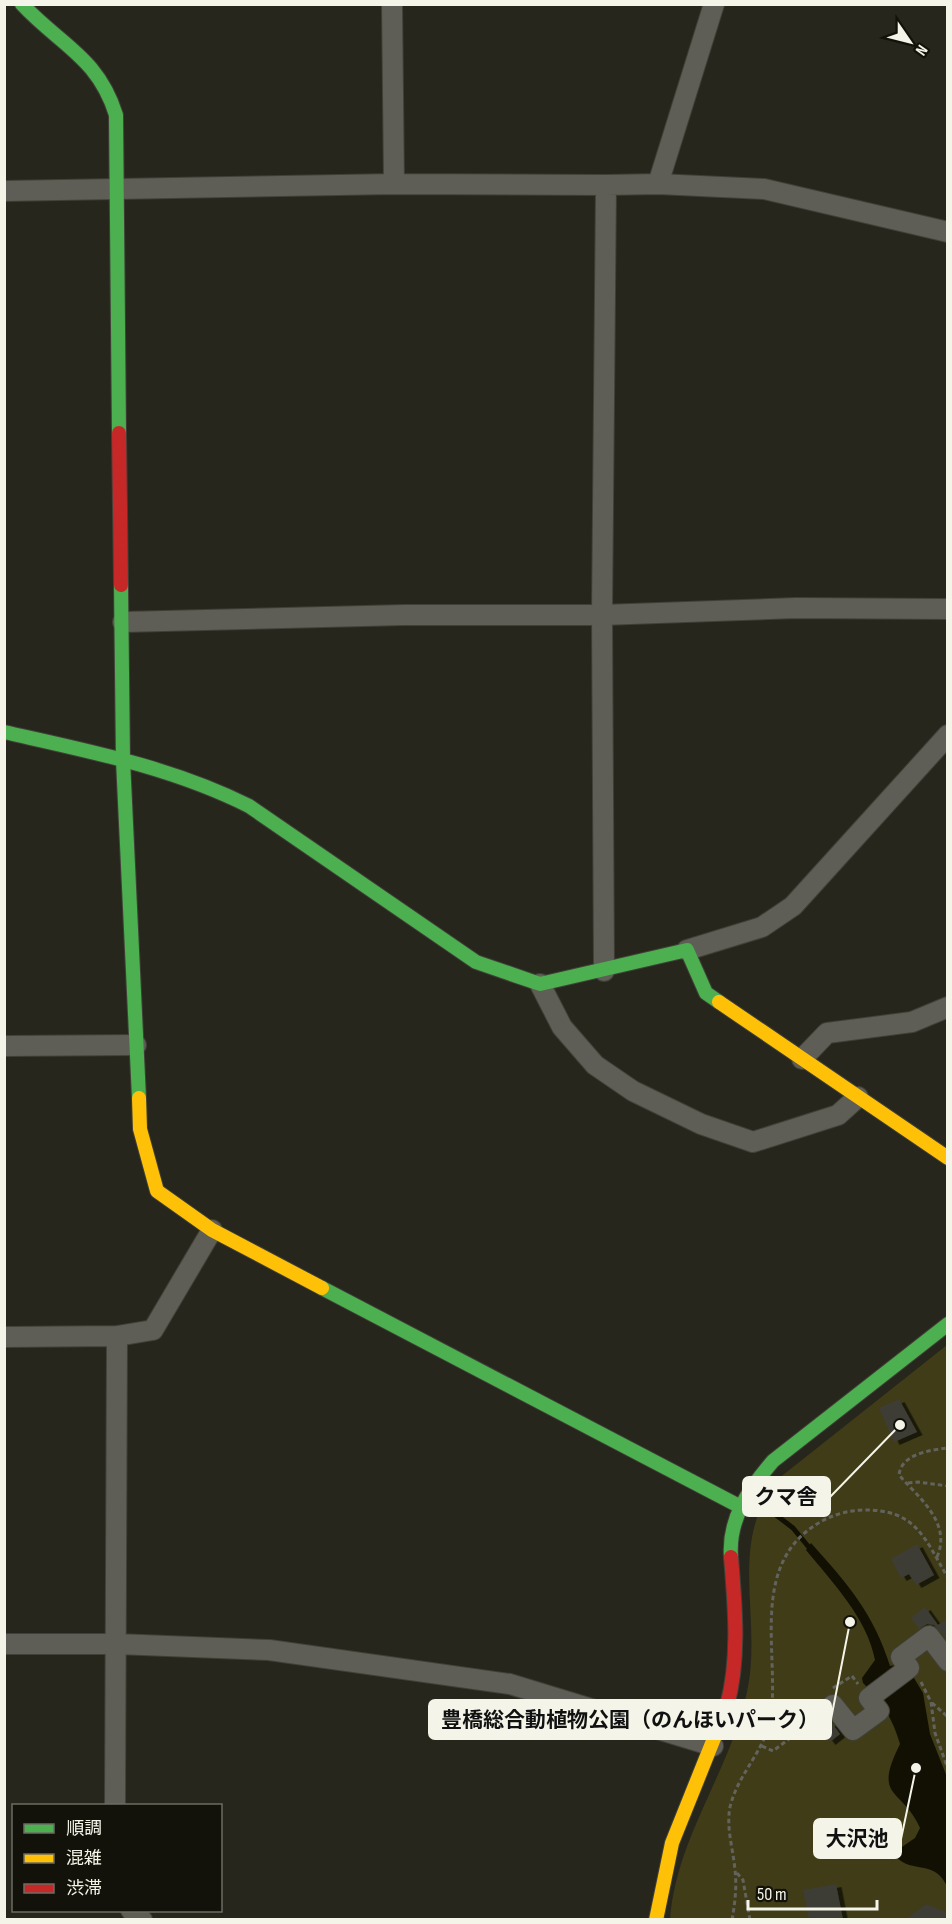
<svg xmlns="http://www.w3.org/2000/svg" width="952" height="1924" font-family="'Sofia Sans Condensed','Noto Sans JP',sans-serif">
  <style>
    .green { fill: #3f3c17 }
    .water { fill: #121003 }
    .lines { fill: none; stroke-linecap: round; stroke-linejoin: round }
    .stream { stroke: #121003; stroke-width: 5 }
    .building { fill: #3e3d34; filter: url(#shadow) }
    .street-casing { stroke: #404038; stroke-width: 22 }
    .fast-casing { stroke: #404038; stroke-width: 16 }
    .slow-casing { stroke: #404038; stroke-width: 16 }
    .jam-casing { stroke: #404038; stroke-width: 16 }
    .path { stroke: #63635d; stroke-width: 3; stroke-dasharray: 4.5 3; stroke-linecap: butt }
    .street { stroke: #5e5e56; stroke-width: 20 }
    .fast { stroke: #4caf50; stroke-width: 14 }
    .slow { stroke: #ffc107; stroke-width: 14 }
    .jam { stroke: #c62828; stroke-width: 14 }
    .leader { fill: none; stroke: #f4f4e9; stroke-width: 2 }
    .callout-dot { fill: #f4f4e9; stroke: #12120a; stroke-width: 2 }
    .callout { fill: #f4f4e9; stroke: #f4f4e9; stroke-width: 2 }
    .callout-label { font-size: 21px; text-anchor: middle; font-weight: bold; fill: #111 }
  </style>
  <defs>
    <filter id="shadow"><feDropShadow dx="5.5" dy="3" stdDeviation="0" flood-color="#0009"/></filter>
  </defs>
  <rect width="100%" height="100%" fill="#27261c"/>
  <path class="green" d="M947,1345V1919L670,1920C676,1834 736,1764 749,1681C760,1608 727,1535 783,1475Z"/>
  <path class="water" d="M811,1543C847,1583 874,1614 890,1666L900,1664L911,1673L923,1693L930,1734L947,1777V1886C934,1859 913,1874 896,1857V1851L915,1838L920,1828C902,1787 872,1800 900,1744C893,1719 881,1700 863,1683L862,1678L875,1660C867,1618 833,1583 806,1550Z"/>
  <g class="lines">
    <path class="stream" d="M767,1508L793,1528L812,1551"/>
  </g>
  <path class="building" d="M899,1399L917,1432L894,1442L879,1408Z
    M917,1544L934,1575L916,1585L909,1574L901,1578L891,1559Z
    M925,1607L938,1625L948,1618L947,1639L934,1625L927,1624L919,1629L911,1618Z
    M831,1722L840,1734L830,1742L821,1730Z
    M836,1884L843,1920H809L803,1890Z
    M926,1904L948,1913V1920H905Z"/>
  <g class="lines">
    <g class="street-casing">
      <path id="street" d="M392,4L394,184L606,185L602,615L604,971
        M658,184L764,189L948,232
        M606,185L658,184L714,4
        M4,191L394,184
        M123,622L404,615H602L796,608L948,609
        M687,950L762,927L793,906L948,735
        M540,984L562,1027L595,1065L633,1091L701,1124L753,1142L838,1115L858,1097
        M4,1046L136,1045
        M802,1059L827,1033L912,1022L948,1007
        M4,1337L117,1336L153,1330L212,1230
        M4,1644H117L269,1650L510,1684L713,1746
        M811,1723L833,1705L853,1730L879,1711L869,1698L909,1668L901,1657L929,1636L948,1661
        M115,1806L117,1336
        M131,1910L142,1920"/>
    </g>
    <g class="fast-casing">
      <path id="fast" d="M22,4C60,45 98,57 116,115L119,433
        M121,585L123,760L139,1098
        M4,732C88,751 171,767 249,806L476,962L540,984L687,950L706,993L719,1002
        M322,1288L739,1506
        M731,1557C728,1519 749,1489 773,1461L948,1324"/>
    </g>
    <g class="slow-casing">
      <path id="slow" d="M719,1002L948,1158
        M139,1098L140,1129L157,1191L212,1230L322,1288
        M656,1920L672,1843L727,1706"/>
    </g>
    <g class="jam-casing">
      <path id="jam" d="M119,433L121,585
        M727,1706C740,1657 735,1607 731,1557"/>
    </g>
    <path class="path" d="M908,1483L918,1482L948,1486
      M937,1557C952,1523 919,1498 899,1475C901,1454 930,1450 948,1448
      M921,1682L931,1702L935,1733L948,1769
      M833,1688L852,1676L858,1684
      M932,1703L948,1717
      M762,1746L773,1751L789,1739
      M737,1873L743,1880L750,1920
      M732,1920C735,1903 737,1886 735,1870C733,1848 726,1828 730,1807C738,1773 766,1750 771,1716C779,1655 751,1571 811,1528C826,1517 843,1511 862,1510C916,1509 924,1537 948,1578"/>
    <use href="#street" class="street"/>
    <use href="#fast" class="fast"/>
    <use href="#slow" class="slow"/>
    <use href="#jam" class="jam"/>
  </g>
  <path class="leader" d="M900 1425L830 1497M850 1622L831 1719M916 1768L901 1839"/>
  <g class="callout-dot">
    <circle cx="900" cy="1425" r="6"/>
    <circle cx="850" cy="1622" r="6"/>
    <circle cx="916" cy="1768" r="6"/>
  </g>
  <g class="callout">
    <rect x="743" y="1477" width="87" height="39" rx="6"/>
    <rect x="429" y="1700" width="402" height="39" rx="6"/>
    <rect x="814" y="1819" width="87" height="39" rx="6"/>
  </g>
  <g class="callout-label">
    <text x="786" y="1504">クマ舎</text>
    <text x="630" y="1727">豊橋総合動植物公園（のんほいパーク）</text>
    <text x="857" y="1846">大沢池</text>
  </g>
  <rect width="952" height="1924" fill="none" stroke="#f4f4e9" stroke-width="12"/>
  <rect x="12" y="1804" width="210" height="108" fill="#12120a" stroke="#6c6c63" stroke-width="1.5"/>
  <rect x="24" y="1824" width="30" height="9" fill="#4caf50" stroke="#6c6c63" stroke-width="1.5"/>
  <text x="66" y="1834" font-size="18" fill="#f4f4e9">順調</text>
  <rect x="24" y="1854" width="30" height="9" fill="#ffc107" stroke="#6c6c63" stroke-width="1.5"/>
  <text x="66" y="1864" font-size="18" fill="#f4f4e9">混雑</text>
  <rect x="24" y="1884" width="30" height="9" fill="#c62828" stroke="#6c6c63" stroke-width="1.5"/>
  <text x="66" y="1894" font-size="18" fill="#f4f4e9">渋滞</text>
  <g transform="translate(910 42) rotate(125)" stroke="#12120a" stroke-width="4.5" paint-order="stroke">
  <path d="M0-4.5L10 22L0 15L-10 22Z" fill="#f4f4e9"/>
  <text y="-9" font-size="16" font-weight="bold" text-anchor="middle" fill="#f4f4e9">N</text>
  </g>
  <path d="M748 1900v9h129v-9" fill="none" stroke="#f4f4e9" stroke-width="3"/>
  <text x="757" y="1900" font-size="18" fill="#f4f4e9" stroke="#12120a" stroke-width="4.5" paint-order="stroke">50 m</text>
</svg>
